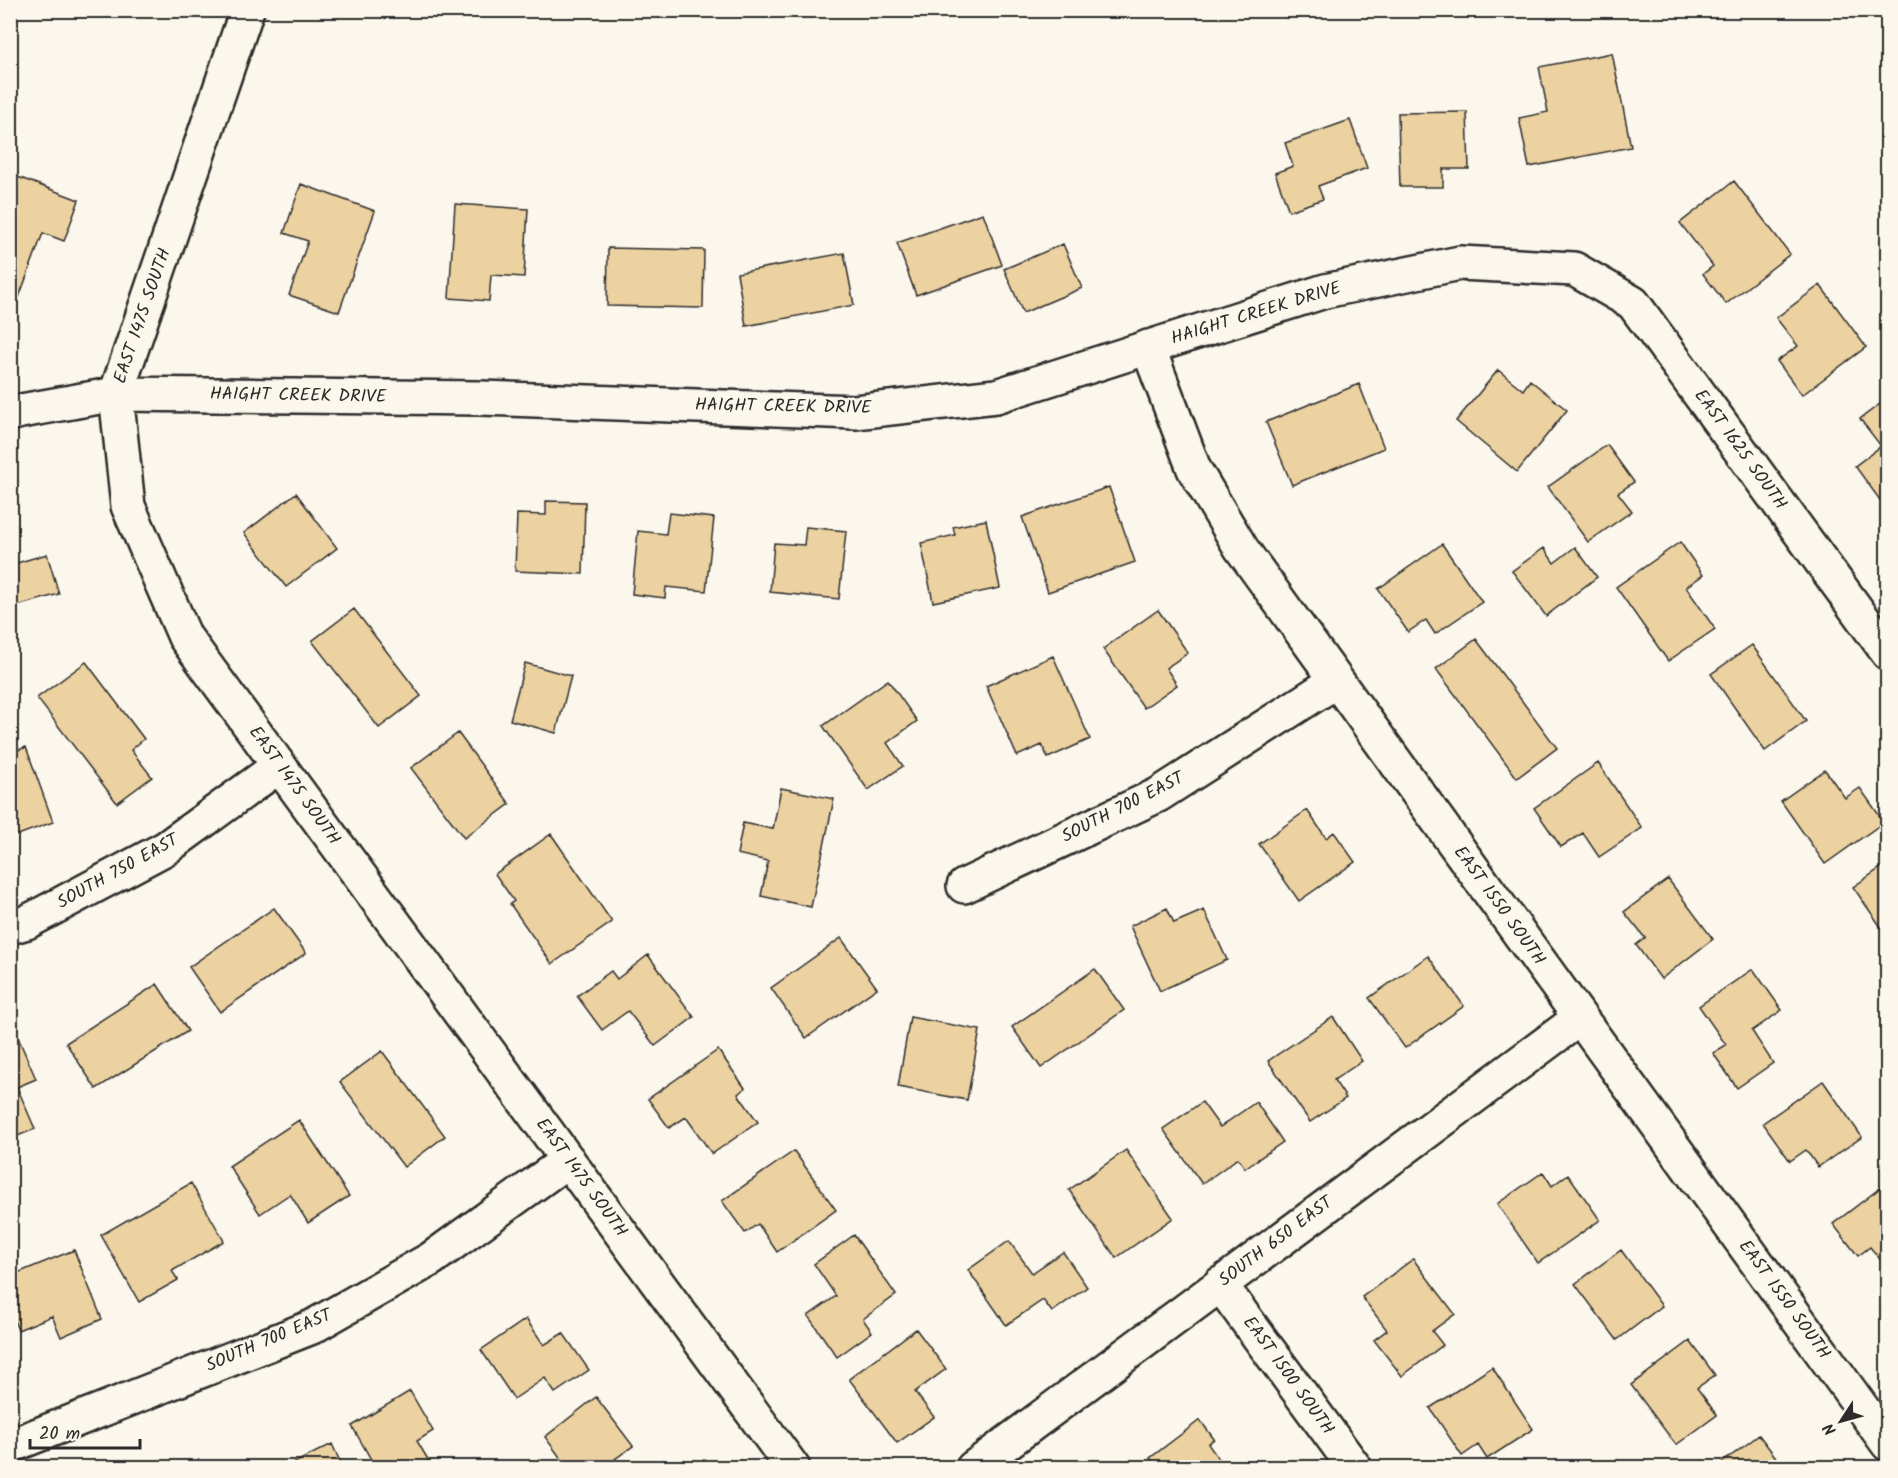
<svg xmlns="http://www.w3.org/2000/svg" width="1898" height="1478" font-family="Kalam,sans-serif">
  <style>
    .building { fill: #ecd1a1; stroke: #2b2b2b; stroke-width: 1.5 }
    .lines { fill: none; stroke-linecap: round; stroke-linejoin: round }
    .minor-casing { stroke: #2b2b2b; stroke-width: 38 }
    .minor { stroke: #fbf7ec; stroke-width: 33 }
    .labels { text-anchor: middle; dominant-baseline: central; stroke-width: 4.5; stroke-linejoin: round; paint-order: stroke }
    .street-label { font-size: 18px; fill: #2b2b2b; stroke: #fbf7ec }
  </style>
  <rect width="100%" height="100%" fill="#fbf7ec"/>
  <filter id="ink" filterUnits="userSpaceOnUse"><feTurbulence type="fractalNoise" baseFrequency=".0167" numOctaves="2"/><feDisplacementMap in="SourceGraphic" scale="12" xChannelSelector="R" yChannelSelector="G"/><feConvolveMatrix kernelMatrix="1 2 1 2 8 2 1 2 1" color-interpolation-filters="sRGB"/></filter>
  <g filter="url(#ink)">
    <path class="building" d="M1612,53L1631,147L1529,167L1519,118L1548,112L1539,67Z
      M1467,112L1469,169H1443V187H1400L1398,113Z
      M1350,120L1367,168L1318,186L1323,199L1289,211L1275,173L1293,166L1285,143Z
      M10,174L79,200L64,241L43,233L19,297L10,294Z
      M1734,181L1790,254L1726,304L1703,274L1713,266L1680,223Z
      M301,184L375,211L339,312L289,295L308,241L284,233Z
      M455,204L528,209L524,277L491,275L489,301L449,298Z
      M983,213L1002,265L916,295L897,243Z
      M1063,244L1082,288L1023,313L1004,269Z
      M608,248L704,250L703,308L607,306Z
      M844,253L854,305L746,326L737,273Z
      M1820,285L1866,347L1802,395L1777,361L1798,346L1776,318Z
      M1498,370L1523,390L1530,380L1567,410L1517,472L1456,421Z
      M1359,384L1384,448L1292,485L1266,422Z
      M1888,398V494L1880,500L1855,466L1881,446L1860,419Z
      M1607,445L1634,482L1618,493L1632,511L1588,542L1548,487Z
      M1109,487L1135,562L1048,592L1022,517Z
      M296,493L337,548L286,587L244,533Z
      M546,501L585,502L583,574L515,571L517,514L546,515Z
      M669,513L714,518L706,591L666,587L665,598L632,594L638,531L666,534Z
      M986,520L1000,588L933,602L921,543L955,535L953,527Z
      M806,527L846,531L839,599L770,592L774,543L804,545Z
      M1680,542L1703,575L1686,587L1715,629L1668,661L1616,587Z
      M1442,544L1482,602L1435,634L1426,620L1408,632L1378,589Z
      M1575,547L1597,577L1546,616L1512,571L1544,548L1554,563Z
      M47,554L59,594L10,608V565Z
      M354,609L421,696L379,728L312,641Z
      M1158,610L1188,653L1166,668L1177,685L1144,708L1103,649Z
      M1476,639L1557,748L1517,778L1436,669Z
      M1752,645L1806,721L1765,751L1711,674Z
      M1053,656L1090,739L1048,758L1042,745L1017,756L986,686Z
      M86,662L144,739L131,750L152,777L117,803L37,698Z
      M525,663L571,676L556,733L510,720Z
      M888,680L917,721L887,743L903,766L868,790L823,726Z
      M458,733L510,804L464,838L411,768Z
      M26,747L53,822L10,838V753Z
      M1598,763L1642,828L1599,857L1583,833L1561,847L1534,808Z
      M1825,770L1845,798L1860,788L1884,822L1825,864L1781,801Z
      M781,788L834,799L811,907L761,896L768,861L737,854L743,823L773,829Z
      M1307,810L1326,838L1334,832L1355,862L1299,901L1259,844Z
      M551,834L612,922L552,964L510,904L514,901L495,874Z
      M1888,863V937L1853,887Z
      M1668,879L1713,939L1661,979L1636,945L1645,938L1624,912Z
      M274,908L306,953L220,1012L189,967Z
      M1167,908L1174,923L1204,910L1227,960L1160,991L1130,926Z
      M841,938L877,988L806,1038L771,988Z
      M648,955L694,1017L655,1046L628,1011L602,1030L577,996L611,971L617,979Z
      M1428,956L1464,1006L1405,1048L1369,998Z
      M1095,969L1124,1010L1041,1068L1012,1027Z
      M1753,969L1782,1010L1752,1031L1773,1063L1737,1088L1713,1053L1726,1045L1699,1006Z
      M157,984L188,1031L96,1089L66,1043Z
      M910,1017L980,1030L967,1100L898,1087Z
      M1333,1017L1362,1061L1334,1080L1346,1098L1310,1122L1268,1061Z
      M17,1035L36,1079L17,1087L35,1129L10,1139V1037Z
      M718,1050L745,1088L738,1094L758,1122L712,1154L686,1117L669,1128L648,1099Z
      M382,1051L445,1136L404,1167L340,1082Z
      M1823,1081L1862,1137L1818,1167L1806,1150L1790,1161L1763,1123Z
      M1202,1102L1220,1127L1256,1102L1283,1142L1245,1168L1238,1158L1202,1184L1163,1129Z
      M299,1120L349,1196L308,1223L290,1194L260,1214L229,1166Z
      M1126,1150L1173,1218L1116,1258L1069,1190Z
      M794,1151L836,1210L777,1252L758,1224L745,1233L722,1201Z
      M1543,1172L1552,1186L1568,1174L1600,1220L1538,1263L1497,1204Z
      M1888,1182V1269L1870,1247L1858,1256L1833,1224Z
      M191,1183L224,1241L172,1271L178,1280L139,1302L101,1235Z
      M854,1235L896,1295L863,1319L872,1332L837,1357L808,1316L836,1296L814,1264Z
      M1009,1241L1032,1273L1063,1252L1087,1287L1052,1312L1043,1300L1006,1325L968,1270Z
      M74,1250L102,1319L61,1337L52,1316L18,1330L10,1311V1276Z
      M1621,1250L1662,1306L1617,1340L1575,1284Z
      M1413,1259L1455,1314L1432,1331L1443,1345L1402,1376L1374,1340L1387,1330L1362,1297Z
      M526,1319L544,1345L563,1333L589,1370L555,1393L545,1378L514,1399L481,1350Z
      M916,1329L946,1369L915,1392L934,1417L897,1443L849,1379Z
      M1690,1341L1715,1375L1697,1388L1717,1415L1676,1445L1631,1385Z
      M1492,1367L1533,1429L1487,1459L1478,1445L1462,1456L1430,1408Z
      M410,1391L433,1431L417,1441L433,1468H376L352,1426Z
      M596,1397L633,1446L615,1459L622,1468H568L545,1437Z
      M1200,1420L1214,1439L1208,1444L1225,1468H1157L1150,1458Z
      M1759,1435L1784,1468H1715Z
      M332,1444L343,1468H284Z"/>
    <g class="lines">
      <g class="minor-casing">
        <path id="minor" d="M247,10L116,394L128,506L185,637L793,1468
          M1148,347L1194,469L1241,548L1888,1444
          M10,414L21,411L116,394L481,398L855,412L996,396L1325,291L1460,263L1574,269L1633,303L1888,653
          M964,886L1158,795L1336,681
          M10,927L27,922L166,848L279,766
          M1220,1284L1355,1468
          M10,1446L312,1327L431,1259L568,1160
          M973,1468L1580,1018"/>
      </g>
      <use href="#minor" class="minor"/>
    </g>
  </g>
  <g class="labels">
    <g class="street-label">
      <text transform="translate(1256 314) rotate(-17)">HAIGHT CREEK DRIVE</text>
      <text transform="translate(143 316) rotate(-71)">EAST 1475 SOUTH</text>
      <text transform="translate(298 396) rotate(1)">HAIGHT CREEK DRIVE</text>
      <text transform="translate(783 407) rotate(1)">HAIGHT CREEK DRIVE</text>
      <text transform="translate(1740 450) rotate(54)">EAST 1625 SOUTH</text>
      <text transform="translate(294 786) rotate(54)">EAST 1475 SOUTH</text>
      <text transform="translate(1123 808) rotate(-27)">SOUTH 700 EAST</text>
      <text transform="translate(118 872) rotate(-29)">SOUTH 750 EAST</text>
      <text transform="translate(1499 906) rotate(54)">EAST 1550 SOUTH</text>
      <text transform="translate(581 1178) rotate(54)">EAST 1475 SOUTH</text>
      <text transform="translate(1276 1242) rotate(-37)">SOUTH 650 EAST</text>
      <text transform="translate(1784 1300) rotate(54)">EAST 1550 SOUTH</text>
      <text transform="translate(269 1341) rotate(-23)">SOUTH 700 EAST</text>
      <text transform="translate(1288 1376) rotate(54)">EAST 1500 SOUTH</text>
    </g>
  </g>
  <rect width="1898" height="1478" fill="none" stroke="#fbf7ec" stroke-width="36"/>
  <rect x="18" y="18" width="1862" height="1442" fill="none" stroke="#2b2b2b" stroke-width="2" filter="url(#ink)"/>
  <g transform="translate(1841 1421) rotate(234)" stroke="#fbf7ec" stroke-width="4.5" paint-order="stroke">
  <path d="M0-4.5L10 22L0 15L-10 22Z" fill="#2b2b2b"/>
  <text y="-9" font-size="16" font-weight="bold" text-anchor="middle" fill="#2b2b2b">N</text>
  </g>
  <path d="M30 1439v9h110v-9" fill="none" stroke="#2b2b2b" stroke-width="3"/>
  <text x="39" y="1439" font-size="18" fill="#2b2b2b" stroke="#fbf7ec" stroke-width="4.5" paint-order="stroke">20 m</text>
</svg>
